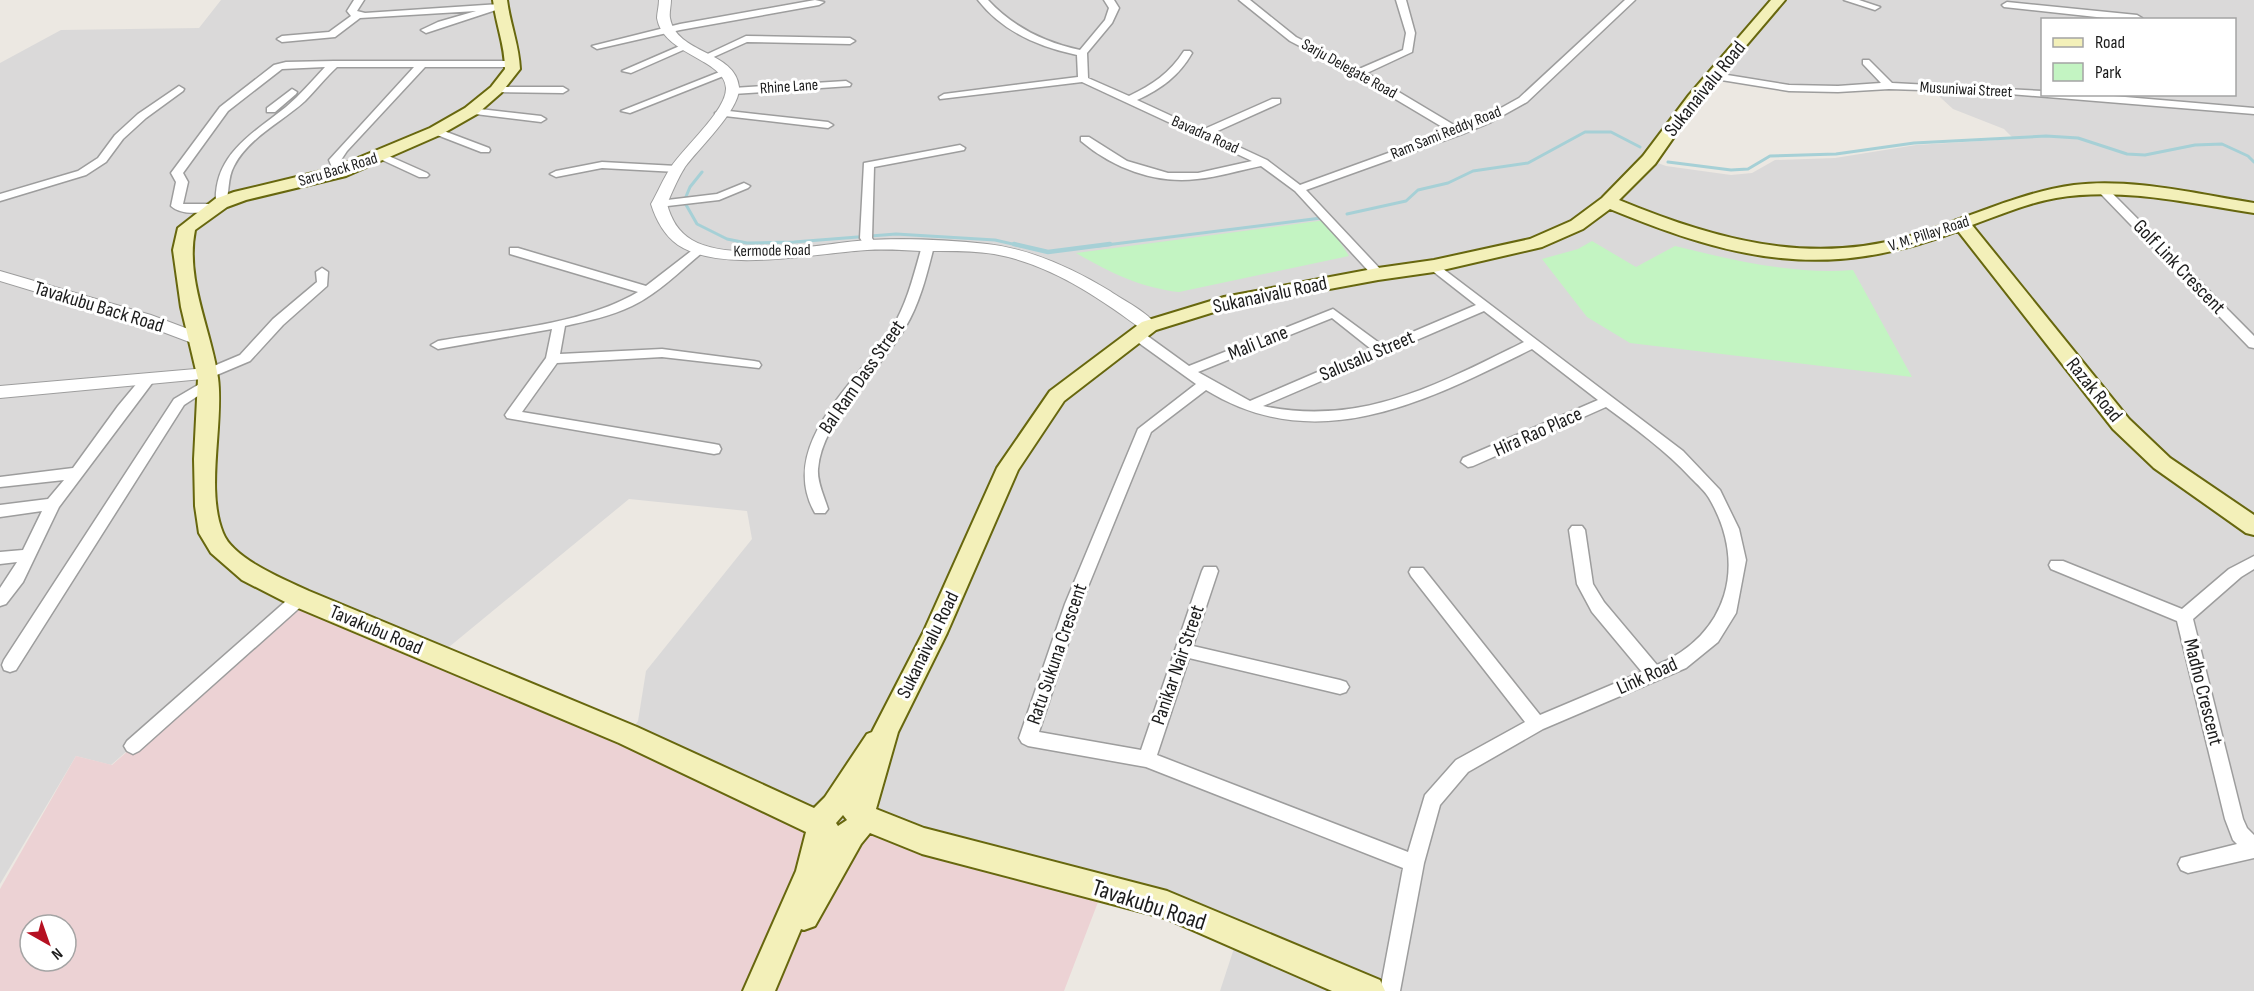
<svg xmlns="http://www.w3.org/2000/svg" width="2254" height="991" font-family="'Sofia Sans Condensed',sans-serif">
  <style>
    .residential { fill: #dad9d9; fill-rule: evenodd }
    .commercial { fill: #ecd2d4; fill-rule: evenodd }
    .park { fill: #c3f4c2 }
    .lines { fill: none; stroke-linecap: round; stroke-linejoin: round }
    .stream-far1 { stroke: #a6d0d6; stroke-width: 3 }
    .stream { stroke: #a6d0d6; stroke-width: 4.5 }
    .minor-casing { stroke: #9d9d9d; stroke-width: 3 }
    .tertiary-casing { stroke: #9d9d9d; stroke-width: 2 }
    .secondary-casing { stroke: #67670e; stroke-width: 4 }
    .minor { fill: #fff; fill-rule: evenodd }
    .tertiary { fill: #fff; fill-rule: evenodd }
    .secondary { fill: #f3f0b9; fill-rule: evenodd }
    .labels { text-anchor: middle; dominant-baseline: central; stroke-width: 6; stroke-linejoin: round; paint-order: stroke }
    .far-street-label { font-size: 16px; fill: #1c1c1c; stroke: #fff }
    .street-label { font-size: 20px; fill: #1c1c1c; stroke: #fff }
    .near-street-label { font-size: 24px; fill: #1c1c1c; stroke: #fff }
  </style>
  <rect width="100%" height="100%" fill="#ece8e2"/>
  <path class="residential" d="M221,0H2254V991H1220L1238,936L859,828L628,735L638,721L646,671L752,539L747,511L629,499L438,656L300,599L111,765L76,756L0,884V63L61,30L199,28ZM2042,20H2234V94H2042ZM1715,76L1789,88L1929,87L1953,109L2004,129L2014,139L1916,145L1835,158L1775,160L1752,173L1731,175L1666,166L1649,160Z"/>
  <path class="commercial" d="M300,598L859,828L1103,889L1064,991H0V889L76,756L112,765ZM30,925H66V961H30Z"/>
  <path class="park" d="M1326,220L1349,256L1179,292C1141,288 1109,272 1076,253Z
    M1592,241L1636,267L1675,246C1732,260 1794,275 1853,270L1912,377L1630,343L1587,317L1542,259L1578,249Z"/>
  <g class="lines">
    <path class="stream-far1" d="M1668,162L1731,170L1748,169L1770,156L1836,154L1914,143L2046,136L2078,138L2127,154L2145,155L2195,145L2222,144L2248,156L2254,162
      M685,199L690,187L702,172
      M685,203L697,224L727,239L747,243L794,242L896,234L995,240L1021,246
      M1347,214L1406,201L1418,190L1448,183L1473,171L1528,163L1585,132H1611L1640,147
      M1098,246L1321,218"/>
    <path class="stream" d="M1014,244L1048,252L1110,244"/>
    <g class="minor-casing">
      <path id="minor" d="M354,0H364L357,11L365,13L500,4L505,7L426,33L421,30L438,22L476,11L360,18L335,37L282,42L277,39L282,36L329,32L351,16L347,11Z
        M815,0L824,2L819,5L680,30L597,49L592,46L680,24Z
        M978,0H988C1013,27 1044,42 1080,50L1105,20L1109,8L1104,0H1114L1119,8L1112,23L1087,53L1088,78L1129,96C1152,85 1170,73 1184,51H1190L1192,53C1179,76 1161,89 1137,100L1202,130L1272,99H1280V103L1211,134L1267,160L1300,185L1449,131L1355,75L1290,41L1239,0H1250L1296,37L1359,69L1403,50L1406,33L1396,0H1406L1415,33L1412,52L1367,73L1459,128L1483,118L1519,98L1625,0H1635L1527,102L1491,122L1462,134L1306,190L1382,271L1384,274L1378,278L1374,277L1295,191L1261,166C1240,170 1219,177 1197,179C1155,184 1113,168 1081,141V137H1089L1127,161L1168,173H1198L1252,161L1082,82L940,99L939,97L944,94L1078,77L1077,55C1039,47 1003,32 978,0Z
        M1844,0H1859L1880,7L1875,10Z
        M2007,2L2137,15L2142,18L2124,20L2004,7L2002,5Z
        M746,36L850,38L855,41L850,44L747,42L707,60L699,58Z
        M682,45L690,47L631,73L622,71Z
        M1863,60H1869L1892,83L2042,91V94H2090L2254,108V114L1985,92L1889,89L1838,92L1789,91L1715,79L1710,76L1715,73L1789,85L1838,86L1881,83L1863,64Z
        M334,61H513L518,64L513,67H425L347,151L341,160L346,172L340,175L334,172L329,160L414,67H337C325,78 316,90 305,101C282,122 249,137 234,166C227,178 230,193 225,205C213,212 184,218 171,206L176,182L171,173L220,107L274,65L286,62ZM325,67C312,81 300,95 286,107C252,134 213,155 216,204H183L188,182L183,173L228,111L282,69Z
        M722,71L731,73L630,113L621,111Z
        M846,81L851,84L850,86L733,94L728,91L733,88Z
        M179,86L184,89L183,91L146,118L123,139L106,162L86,175L0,201V194L78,171L98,158L115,135L138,114Z
        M496,87H563L568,90L563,93L492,92V88Z
        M292,89L297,92L296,94L275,112H267V108Z
        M471,108L541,116L546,119L541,122L467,113V109Z
        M720,110L828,122L833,125L828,128L716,115L715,113Z
        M436,128L489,148L490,150L489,152H481L432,133L431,131Z
        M960,145L965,148L964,150L874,167L872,238L876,245L874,248H866L860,238L864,163Z
        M382,153L427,173L429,175L427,177H419L378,158L376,156Z
        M602,162L677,166L683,169L677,172L602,168L556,177L550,174L556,171Z
        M744,183L750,186L748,188L719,200L659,207L653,204L659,201L717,194Z
        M2104,188L2108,189L2254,336V348L2249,347L2100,193L2098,191Z
        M928,242L934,246C927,274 920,303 905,328C880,371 822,418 818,469C817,482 824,496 828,509L825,513H815C776,444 859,381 892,328C907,304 914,274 922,246Z
        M699,245L705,249L703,252C681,270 659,293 632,306C611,316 588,321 565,326L560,354L662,349L754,361L759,362L761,365L759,368L662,357L557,363L522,412L714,444L719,445L721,449L719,453L714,454L507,418L505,415L507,412L546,358L552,329L438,349L431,345L438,341C502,330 582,325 638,292L510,254V248H518L646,286Z
        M1434,262L1683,451L1720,490L1739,529L1746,560L1736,613L1718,642L1686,668L1543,729L1468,772L1440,805L1424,863L1400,991H1380L1403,868L1146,767L1028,746L1022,743L1019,738L1065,604L1138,429L1196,384L1132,338L1130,335L1132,332H1142L1189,366L1333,309L1382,345L1476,305L1430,269L1428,266ZM1484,311L1524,342C1439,384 1361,427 1263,406ZM1332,318L1371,349L1250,401L1198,372ZM1532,349L1598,400L1463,458L1461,462L1468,467L1473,466L1606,407C1636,429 1666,451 1691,478C1697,484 1705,491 1709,498C1748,564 1728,635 1657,665L1604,602L1593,584L1585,530L1582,526H1572L1569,530L1577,584L1592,612L1642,672L1540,715L1423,568H1411L1409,572L1411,576L1525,722L1456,760L1425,795L1408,852L1157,755L1189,658L1340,694L1346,692L1349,687L1346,682L1340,680L1193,646L1218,571L1216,567H1204L1202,571L1141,750L1039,732L1081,604L1151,432L1206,390C1318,459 1428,400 1532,349Z
        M322,268L328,272L327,286L283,325L250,361L212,377H202L200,374L202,371L240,355L273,319L317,282L316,272Z
        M148,375L153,376L155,379L153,382L59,507L23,582L6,604L0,606V588L17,562L0,564V552L23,550L42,511L0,517V505L48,499L64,480L0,487V477L73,468L118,406L143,376Z
        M208,379L215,383L213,386L184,405L16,670L10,672L4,670L2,665L4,660L174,399Z
        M2254,556V569L2241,577L2193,619L2243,819L2247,828L2254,835V858L2188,873L2181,870L2178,864L2181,858L2237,844L2233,840L2225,819L2177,621L2051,569L2049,565L2051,561H2063L2182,609L2229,569Z
        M300,592L306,594L308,598L306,602L139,751L133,754L127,751L124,746L127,741L294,594Z"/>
    </g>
    <g class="tertiary-casing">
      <path id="tertiary" d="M659,0H671C671,6 669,13 670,18C676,54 736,51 739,87C741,109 698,149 685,167C678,178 672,192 667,204C671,219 678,232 692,240C733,264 822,243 868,240C904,238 951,240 987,244C1031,249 1072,268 1110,291C1124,301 1148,312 1157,326L1155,330H1143C1098,297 1050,264 994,254C970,250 945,251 921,251C903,250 885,249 867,250C816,253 722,274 678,245C664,235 656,220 651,204C658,192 663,179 671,167C683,148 727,110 726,88C725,59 663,55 657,18C657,13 659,6 659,0Z
        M0,271L151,315L204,335L207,339L204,343H192L139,323L0,281Z
        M207,368L213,370L216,374L213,378L0,398V386Z"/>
    </g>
    <g class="secondary-casing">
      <path id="secondary" d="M493,0H507C510,24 519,45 520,69L501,93L477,114L442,134L346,176L246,200L227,207L195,230C185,280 211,329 218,378C224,423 205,490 223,533C233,559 285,580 309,591L637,727L814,808L825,797L867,734L872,732L923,633L997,468L1050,391L1142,322L1224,297L1378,268L1434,260L1530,239L1571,221L1602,198L1643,156L1689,95L1771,0H1785L1699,101L1655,164L1619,200C1713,239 1809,266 1910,236C1965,220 2016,193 2074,185C2133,178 2196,194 2254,203V213C2189,203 2121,187 2056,198C2027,203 2000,215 1972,225L2129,419L2170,458L2254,515V535L2246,533L2154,468L2113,429L1958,231C1827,281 1736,261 1610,209L1583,229L1542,247L1434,272L1378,280L1227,308L1156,330L1064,401L1018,470L947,633L898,732L876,809L924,828L1167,891L1380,980L1385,991H1332L1165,918L922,854L870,833L861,844L815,926L804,930L801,929L775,991H743L796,871L806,832L619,743L291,605L242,580L211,553L199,533L195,506L194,459L198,379L181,307L173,250L178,228L215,199L234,192L334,168L430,128L465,108L491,87L505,69C505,45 496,25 493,0ZM843,815L847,820L838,826L836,823Z"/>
    </g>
    <use href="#minor" class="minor"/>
    <use href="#tertiary" class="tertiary"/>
    <use href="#secondary" class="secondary"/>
  </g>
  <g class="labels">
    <g class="far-street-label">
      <text transform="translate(1349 69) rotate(29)">Sarju Delegate Road</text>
      <text transform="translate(789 87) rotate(-4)">Rhine Lane</text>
      <text transform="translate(1966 90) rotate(3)">Musuniwai Street</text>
      <text transform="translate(1446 133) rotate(-22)">Ram Sami Reddy Road</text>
      <text transform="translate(1205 135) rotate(24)">Bavadra Road</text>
      <text transform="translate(338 170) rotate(-17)">Saru Back Road</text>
      <text transform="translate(1929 234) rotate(-18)">V. M. Pillay Road</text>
      <text transform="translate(772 251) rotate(-1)">Kermode Road</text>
    </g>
    <g class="street-label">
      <text transform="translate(1705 89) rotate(-51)">Sukanaivalu Road</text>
      <text transform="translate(2179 267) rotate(46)">Golf Link Crescent</text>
      <text transform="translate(1270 295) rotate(-12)">Sukanaivalu Road</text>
      <text transform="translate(99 307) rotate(17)">Tavakubu Back Road</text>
      <text transform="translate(1258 343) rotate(-22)">Mali Lane</text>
      <text transform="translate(1367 356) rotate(-23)">Salusalu Street</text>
      <text transform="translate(862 377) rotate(-55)">Bal Ram Dass Street</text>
      <text transform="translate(2094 390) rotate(51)">Razak Road</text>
      <text transform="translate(1538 432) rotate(-24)">Hira Rao Place</text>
      <text transform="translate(376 630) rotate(23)">Tavakubu Road</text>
      <text transform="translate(928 645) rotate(-64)">Sukanaivalu Road</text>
      <text transform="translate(1057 654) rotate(-71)">Ratu Sukuna Crescent</text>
      <text transform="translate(1178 665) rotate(-71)">Panikar Nair Street</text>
      <text transform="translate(1647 676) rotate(-24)">Link Road</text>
      <text transform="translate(2203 692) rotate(76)">Madho Crescent</text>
    </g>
    <g class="near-street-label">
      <text transform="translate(1149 905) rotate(18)">Tavakubu Road</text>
    </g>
  </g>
  <rect x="2041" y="18" width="195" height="78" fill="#ffffff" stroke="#a4a4a4" stroke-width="1.5"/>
  <rect x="2053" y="38" width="30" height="9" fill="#f3f0b9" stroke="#a4a4a4" stroke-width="1.5"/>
  <text x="2095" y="48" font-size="18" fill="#1c1c1c">Road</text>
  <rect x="2053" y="63" width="30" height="18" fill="#c3f4c2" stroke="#a4a4a4" stroke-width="1.5"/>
  <text x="2095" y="78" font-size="18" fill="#1c1c1c">Park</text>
  <g transform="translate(48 943) rotate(140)"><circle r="28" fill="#ffffff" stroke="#a4a4a4" stroke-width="1.5"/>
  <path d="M0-4.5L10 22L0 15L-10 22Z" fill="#b61122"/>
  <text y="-9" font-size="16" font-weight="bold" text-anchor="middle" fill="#1c1c1c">N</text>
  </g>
</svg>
